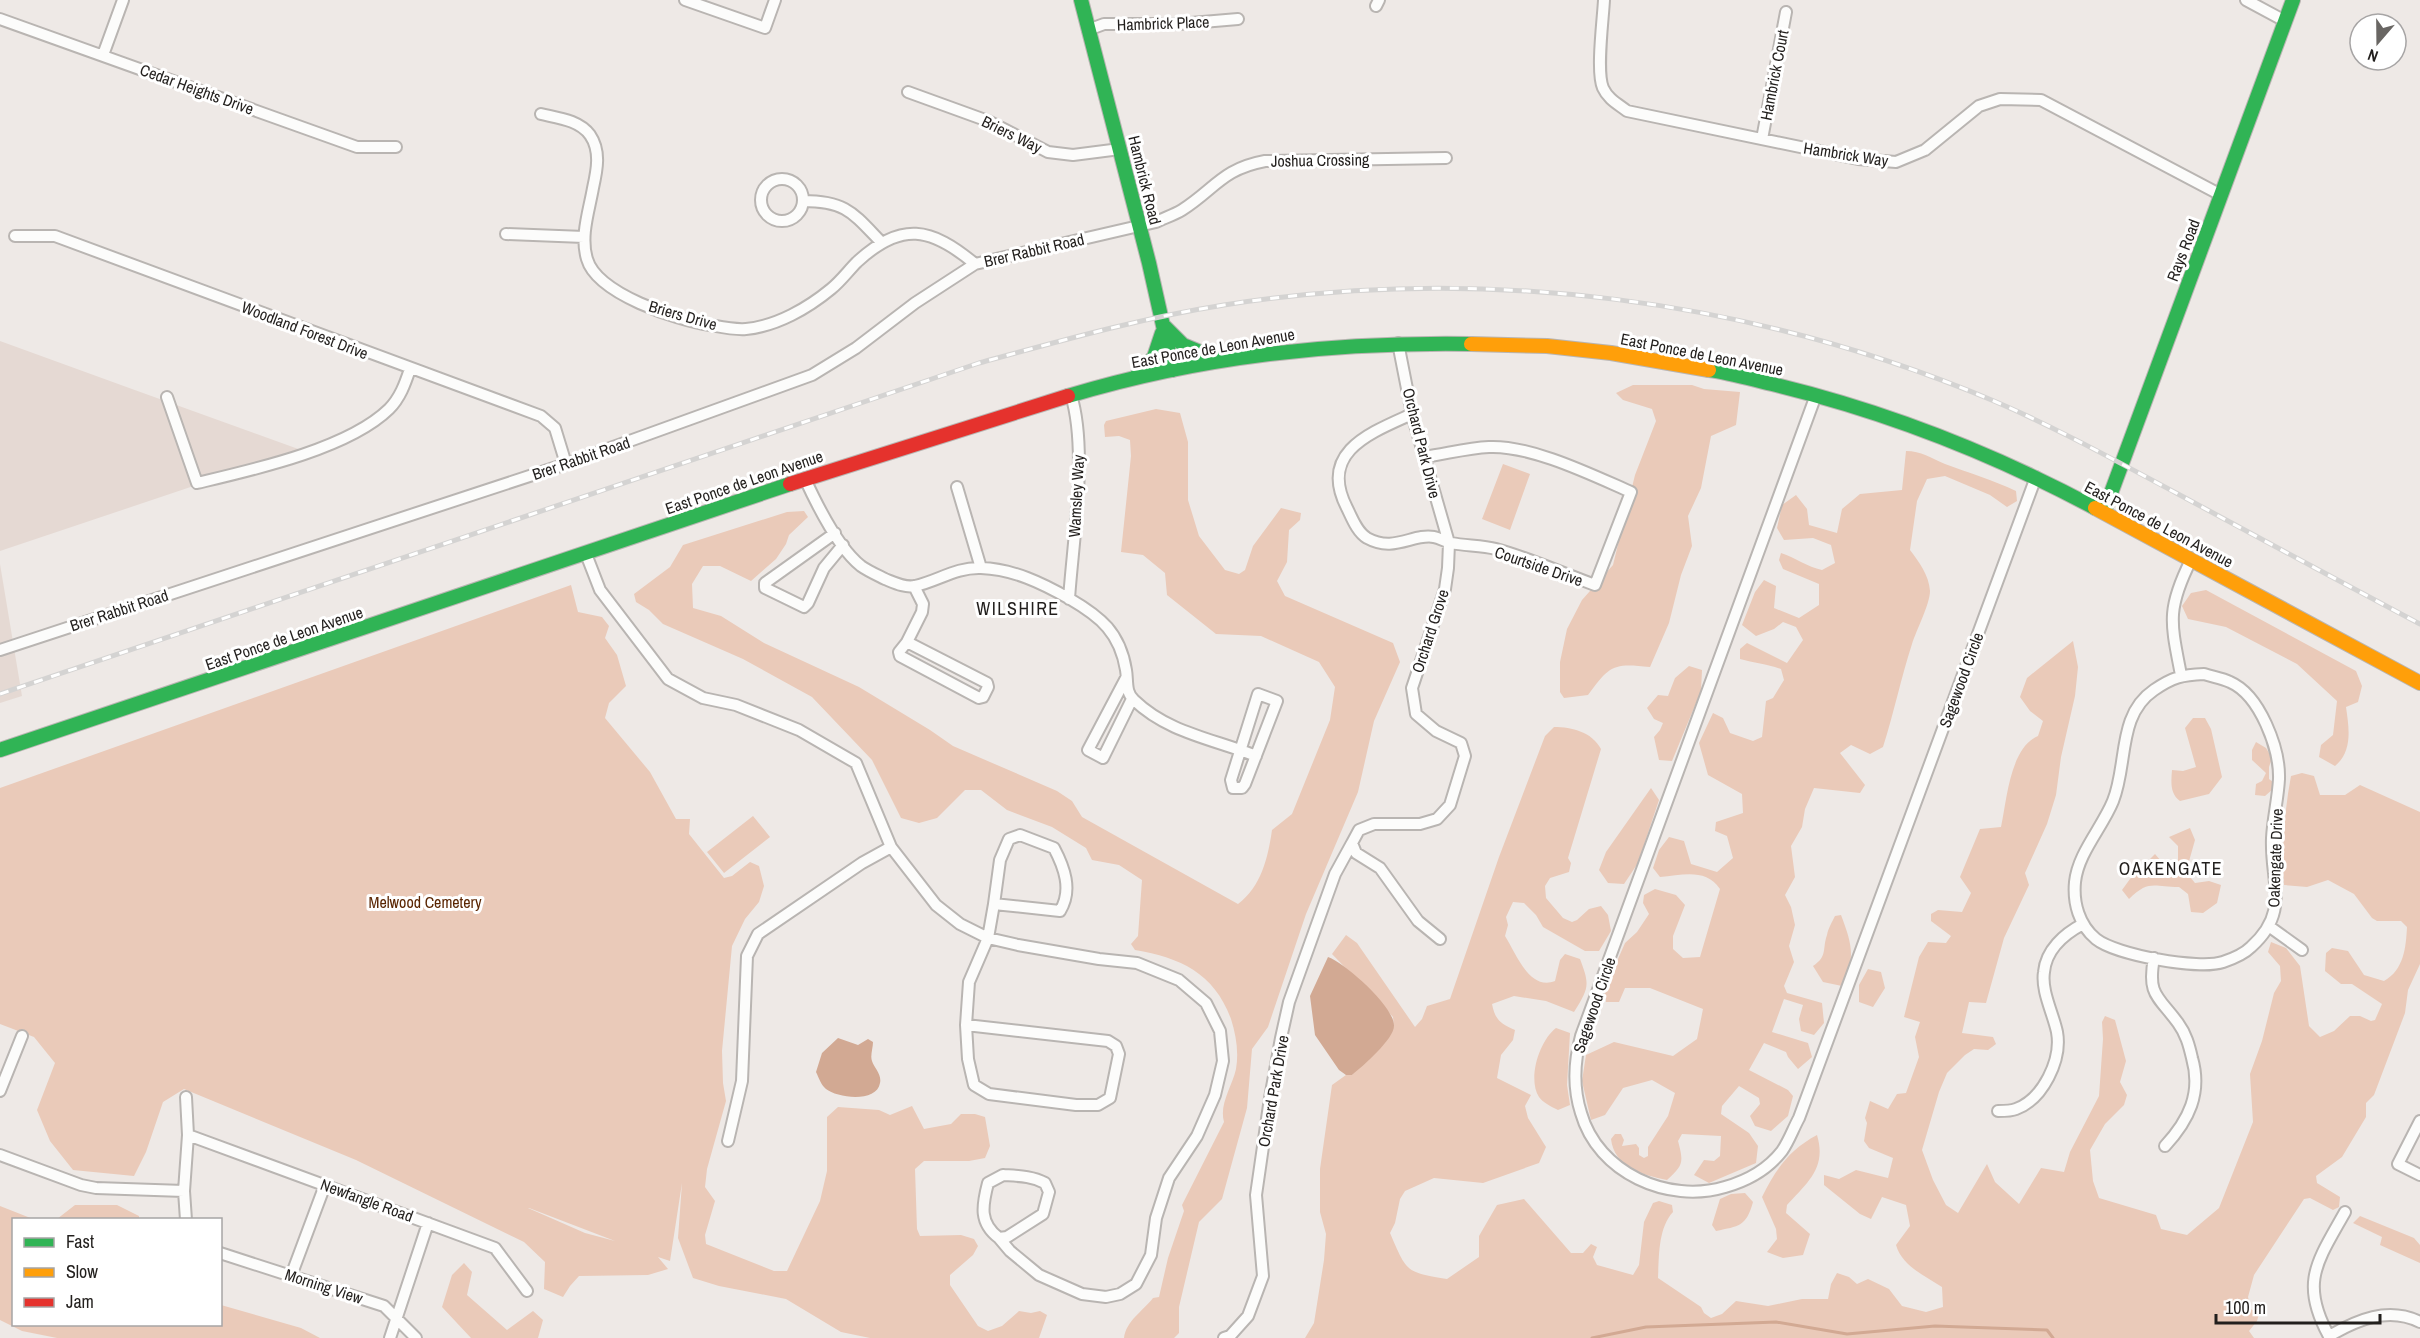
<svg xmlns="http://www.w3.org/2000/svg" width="2420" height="1338" font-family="'Archivo Narrow',sans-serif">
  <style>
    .built { fill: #e5d9d3 }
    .green { fill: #eacab9; fill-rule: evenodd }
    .water { fill: #d2a993 }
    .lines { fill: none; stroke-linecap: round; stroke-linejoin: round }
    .stream { stroke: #d2a993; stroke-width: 3 }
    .street-casing { stroke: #b9b5b2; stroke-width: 14 }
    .fast-casing { stroke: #b9b5b2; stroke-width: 16 }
    .slow-casing { stroke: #b9b5b2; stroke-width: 16 }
    .jam-casing { stroke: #b9b5b2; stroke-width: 16 }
    .street { stroke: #fcfcfb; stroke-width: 10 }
    .fast { stroke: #30b455; stroke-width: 14 }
    .slow { stroke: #ff9f0a; stroke-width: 14 }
    .jam { stroke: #e5322d; stroke-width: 14 }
    .rail-casing { stroke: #d4d3d2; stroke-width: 5 }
    .rail { stroke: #fff; stroke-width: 3; stroke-dasharray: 9; stroke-linecap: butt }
    .labels { text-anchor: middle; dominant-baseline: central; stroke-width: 6; stroke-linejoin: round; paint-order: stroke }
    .street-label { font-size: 16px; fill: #221f1d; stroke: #fff }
    .park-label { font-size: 16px; fill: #5a2502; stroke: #fff }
    .neighbourhood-label { font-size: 18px; letter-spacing: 1.5px; fill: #221f1d; stroke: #fff }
  </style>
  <rect width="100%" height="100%" fill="#eee9e6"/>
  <path class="built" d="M0,341L132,389L301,450L0,551Z
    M0,564L22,696L0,703Z"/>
  <path class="green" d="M1633,385H1692L1704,389L1740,392L1736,425L1711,436L1701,488L1688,516L1692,546L1681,575L1669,623L1650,667C1613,663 1610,665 1588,695L1564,698L1560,692V662L1567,629L1582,600L1613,565L1635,475L1656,421L1652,409L1623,400L1616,393Z
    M1156,409L1180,413L1188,442V500L1199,536L1225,570L1239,574L1245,570L1253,546L1281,508L1301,513L1300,520L1289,530L1287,562L1277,581L1285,596L1393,643L1400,662L1374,721L1358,792L1306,914L1268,1027L1252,1049L1247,1108L1222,1199L1199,1222L1179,1307V1333L1174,1338H1124C1126,1321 1143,1311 1153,1298L1159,1297L1168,1258L1184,1211L1182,1205L1224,1122C1219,1104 1232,1087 1236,1069C1239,1052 1236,1035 1231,1019C1214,973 1181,958 1135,950L1131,944L1138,936L1142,880L1119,865L1092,860L1086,848L1052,827L1007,810L981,790H965L937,818L919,823L901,818L872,760L812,697L743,659L663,624L649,610L636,602L634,594L670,567L683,545L787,512L804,511L808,517L789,535L786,544L776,559L751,581L720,566H703L692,584L693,608L721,616L764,643L859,687L930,730L953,746L1057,791L1072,801L1082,817L1238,904C1261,887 1268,858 1272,830L1292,814L1330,720L1335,687L1319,662L1261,636L1216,634L1167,595L1165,573L1143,555L1121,552L1131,456L1130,440L1119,436L1105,437L1104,425L1106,421Z
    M1906,451C1921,451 1931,458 1945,464C1969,473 1993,480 2016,491L2017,501L2007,507L1990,495L1945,476L1927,479L1917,501L1910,550C1919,562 1929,575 1930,591C1930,604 1916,631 1912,644C1901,678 1894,712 1883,747L1870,754L1851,745L1840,753L1865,785L1860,793L1814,788L1805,809L1802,827L1791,846L1795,877L1785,895L1791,907L1795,925L1789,946L1794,962L1784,986L1787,993L1822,1003L1824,1023L1814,1035L1801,1031L1799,1019L1803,1005L1784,999L1772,1032L1808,1043L1812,1057L1798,1069L1788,1057L1786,1052L1764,1043L1749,1070L1788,1090L1793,1096L1788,1116L1771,1131L1755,1126L1750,1116L1760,1104L1759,1098L1739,1086L1722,1106L1721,1114L1749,1133L1758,1146L1756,1163L1709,1183L1694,1175L1704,1160L1714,1161L1720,1156L1721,1136L1682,1134L1678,1141C1684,1163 1683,1165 1667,1180C1643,1175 1614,1167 1611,1139L1615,1134H1621L1624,1140L1622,1146L1636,1144L1639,1148V1155L1644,1158L1648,1156V1147L1668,1116L1675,1093L1652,1080L1623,1088L1605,1115L1591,1120L1582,1081L1586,1055L1614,1042L1673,1056L1697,1039L1703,1009L1650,988H1625L1619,1002H1606L1604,991L1625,943L1637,932L1649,914L1643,903L1644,895L1655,889L1676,895L1685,905L1673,936V949L1683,958L1700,957L1720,889C1706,868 1683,875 1660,877L1653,868L1659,850L1669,837L1684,841L1691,864L1717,872L1733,858L1727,836L1715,831L1716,822L1743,813L1742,794L1708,775L1699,743L1713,713L1723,718L1730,733L1753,741L1762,737L1766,701L1773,698L1784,680L1781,669C1767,664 1754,663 1740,659V649L1747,643L1787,663L1803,640L1796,627L1783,622L1774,629L1756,636L1742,625L1755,592L1764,580L1776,586L1774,608L1799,618L1819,605V584L1783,569L1779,560L1781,553C1796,558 1807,567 1822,570L1835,563L1831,545L1813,538L1784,540L1777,528L1782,505L1796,495L1807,509L1809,525L1837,533L1842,509L1860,494L1902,490Z
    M1503,464L1530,474L1510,530L1482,519Z
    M571,585L578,612L602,617L609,626L605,638L617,655L626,686L609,703L605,718L650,772L676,819H690L689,834L724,878L732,876L750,862L759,866L764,886L759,902L745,919L732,946L722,1051L723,1083L726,1101L707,1169L705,1187L715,1201L705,1235L706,1244L774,1271H787L820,1201L827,1171V1117L838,1107L879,1110L890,1115L912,1106L924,1129L951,1124L961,1114H975L985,1117L990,1146L985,1158L969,1161H924L915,1169L917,1229L920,1236L961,1235L974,1239L978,1246L973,1255L950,1275V1285L978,1326L988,1331L1002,1326L1019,1311L1031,1313L1040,1311L1047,1315L1039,1338H870L841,1332L786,1299L719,1286L693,1278L678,1238L682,1183L670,1261L658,1257L668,1269L648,1275L579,1276L570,1286L563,1297L544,1289L545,1262L524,1242L356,1160L184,1089L163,1102L146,1152L134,1176L73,1170L50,1141L37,1110L55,1063L34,1037L0,1024V788ZM528,1208H529L615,1241L585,1233Z
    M2206,590L2356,671L2362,686L2358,702L2346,707C2349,728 2353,751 2335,766L2319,757L2321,745L2333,735L2337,701L2297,664L2226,627L2188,619L2182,606L2191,593Z
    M2073,641L2078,667L2075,696L2061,757L2056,795L2047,824L2025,873L2029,885L2004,938L1986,1003L1969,1002L1962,1033L1993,1037L1996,1044L1988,1050L1974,1049L1965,1055L1947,1073L1939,1092L1922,1150L1933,1180L1946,1205L1958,1213L1987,1164L1995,1182L2019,1204L2041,1168L2064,1172L2070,1152L2099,1096L2103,1039L2102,1022L2105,1016L2115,1020L2126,1061L2120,1082L2127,1095L2124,1105L2105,1124L2090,1150L2093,1181L2099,1198L2156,1215L2161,1229L2187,1235L2219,1208L2253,1122L2250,1074L2262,1041L2274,993L2281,981L2280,966L2268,952L2271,942L2286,948L2300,966L2309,1026L2320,1037L2334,1031L2350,1016H2360L2371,1021L2375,1020L2382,1004L2352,984H2341L2325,971L2326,953L2332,948L2348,951L2364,975L2384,981C2404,970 2406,947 2407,927L2401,921H2377L2372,918L2354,894L2328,880L2307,887L2284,885C2282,849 2284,813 2291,776L2302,773L2314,776L2320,795H2345L2360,785L2420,812V964L2408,990L2405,1013L2374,1095L2366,1103V1117L2342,1157L2316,1176L2317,1183L2340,1197L2339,1207L2333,1210L2310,1198L2304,1199L2254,1275L2248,1297L2251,1309L2259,1314L2257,1321L2249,1331L2254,1338H1305L1314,1323L1324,1260L1326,1234L1320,1212V1169L1332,1085L1346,1075H1352L1394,1026L1393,1017L1332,954L1346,935L1357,943L1415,1027L1422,1019L1427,1006L1450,999L1499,857L1545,736L1554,727C1572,727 1592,732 1601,749L1568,858L1571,863L1569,872L1550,878L1545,886L1546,898L1563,918L1572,922L1577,920L1589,909L1601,906L1608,915L1611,931L1599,951H1585L1543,927L1536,915L1524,903L1513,902L1506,917L1508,925L1505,936C1516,953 1529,991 1555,981L1560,960L1565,954L1580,959C1590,985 1589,988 1574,1012L1546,1001L1514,996L1492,1004C1495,1020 1501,1024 1515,1030L1513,1040L1501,1055L1497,1078L1531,1095L1525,1106L1528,1118L1546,1147L1539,1163L1483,1183L1434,1178L1405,1191L1400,1199L1395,1223L1390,1233C1407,1272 1405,1272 1447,1279L1479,1257V1236L1497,1205L1524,1199L1571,1253H1583L1591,1244L1597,1247L1593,1257L1597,1265L1633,1275L1639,1265L1644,1222L1653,1203L1659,1201L1672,1205L1673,1212C1658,1228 1659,1257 1658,1278L1701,1307L1704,1313L1711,1318L1722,1314L1736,1301L1768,1306L1802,1299H1828L1831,1284L1837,1273L1849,1277L1857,1284L1868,1279L1889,1289L1902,1306L1926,1312L1943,1307L1942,1287C1925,1276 1902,1266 1896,1245L1910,1226L1906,1205L1882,1197L1871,1219L1860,1214L1824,1185V1175L1839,1179L1856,1170L1888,1178L1893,1158L1869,1148L1864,1141L1867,1123L1865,1118L1870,1101L1888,1109L1897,1094L1906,1093L1919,1057L1915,1037L1920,1022L1904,1017L1919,957L1928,942L1946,943L1951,936L1931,921V914L1938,910L1962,912L1971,893L1960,877L1980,829L2001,827C2007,799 2010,748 2038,736L2043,721L2030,711L2020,697L2027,678Z
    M1689,666L1702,670L1701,691L1672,761L1659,760L1654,737L1660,730L1663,723L1654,719L1647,708L1658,695L1668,696L1675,678Z
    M2193,718H2205L2211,729L2222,777L2209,794L2180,801C2170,794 2171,782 2172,770L2183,771L2196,767L2185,728Z
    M2256,742L2266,748L2272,758L2269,767V779L2273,782V789L2265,796L2255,795L2256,784L2262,781L2266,773L2252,760V750Z
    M1651,788L1659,800L1638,863L1624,884L1608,883L1599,870L1606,852Z
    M753,816L770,837L724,873L707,852Z
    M2190,828L2195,840L2186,872L2195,883L2209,881L2221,885L2217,903L2203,913L2191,912L2188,894L2179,887C2154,887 2149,879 2129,899L2122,890L2130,879L2155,854L2173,875L2178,861V846L2169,837Z
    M1841,915C1852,944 1856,958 1842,986L1823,982L1813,966C1828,956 1822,949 1827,935C1828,929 1832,922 1835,916Z
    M1868,969L1881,972L1885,988L1873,1007L1859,1002V985Z
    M1556,1028L1570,1033L1567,1085L1570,1105L1558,1110C1552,1107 1542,1102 1539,1097C1527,1078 1540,1040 1556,1028Z
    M1817,1135C1827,1168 1807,1183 1787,1205L1786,1213L1810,1234L1803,1255L1783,1258L1767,1252L1777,1239L1776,1229L1762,1197C1776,1169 1789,1150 1817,1135Z
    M1745,1193L1753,1202C1746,1227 1739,1226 1716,1231L1712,1225L1720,1199L1731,1194Z
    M75,1205H117L139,1216V1219H57Z
    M0,1206L33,1219L14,1220V1324H220L221,1305L301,1328L320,1338H57L22,1331L0,1320Z
    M2360,1216L2414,1238L2420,1245V1263L2380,1245L2382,1237L2353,1223Z
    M464,1263L472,1272L467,1295L507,1330L533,1311L543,1320L538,1338H471L442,1307L452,1275Z"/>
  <path class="water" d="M1328,957C1345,963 1395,1007 1394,1026C1394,1039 1363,1066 1352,1075H1346L1339,1070L1315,1035L1310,996Z
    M838,1038L858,1045L868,1039L873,1042C873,1048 870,1056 872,1061C874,1068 882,1074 880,1083C877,1103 837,1098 826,1089C821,1085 819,1078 816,1072L822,1053Z"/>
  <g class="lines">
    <path class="stream" d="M1592,1338L1646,1327L1776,1322L1847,1334L1935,1326L2047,1330L2053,1338"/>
    <g class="street-casing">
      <path id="street" d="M685,0L765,28L775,0
        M1604,0C1603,20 1596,72 1603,88C1608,99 1618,104 1627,111L1858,159L1896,162L1925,150L1979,106L2000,99L2041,100L2221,195
        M2246,0L2285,21
        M1376,6L1379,0
        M0,19L357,147H396
        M1088,30L1104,24H1179L1238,19
        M103,55L123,0
        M908,92L988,121L1048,152L1073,155L1120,149
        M541,114C558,118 579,120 590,135C601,151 597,170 593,188C589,211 580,236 587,259C597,294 677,320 710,325C721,327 735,330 746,329C777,326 808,308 831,289C841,281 848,271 857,262C901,221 931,227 975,264
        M1762,139L1786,12
        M761 200a21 21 0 1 1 42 0a21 21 0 1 1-42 0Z
        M803,201C846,201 853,213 881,242
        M506,234L584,237
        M15,236H55L541,416L555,428L566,464
        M1398,343L1412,414L1449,543L1448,568L1445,589L1412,688L1416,714L1436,731L1461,743L1465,756L1450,805L1437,819L1420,824H1374L1359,830L1352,843L1356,853L1380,868L1418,921L1440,939
        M1816,395L1581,1036C1574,1062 1573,1088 1581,1113C1598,1173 1668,1204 1725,1187C1746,1181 1768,1169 1782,1151C1789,1141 1793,1129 1799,1118L2036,477
        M167,397L197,483C252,470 348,449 389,409C400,398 405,384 410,369
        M1412,414C1370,433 1318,452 1347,508C1352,518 1357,532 1367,538C1394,553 1413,533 1434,537C1440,538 1445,542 1451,543C1466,546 1482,545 1496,549C1529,558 1562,573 1595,585L1631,492C1592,475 1531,445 1489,447C1467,448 1446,454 1424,457
        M805,479C817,505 838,548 861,566C868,571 877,575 885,579C895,583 905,588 915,586C938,581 956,567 981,568C1013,569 1042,583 1070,599C1101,617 1120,633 1126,670C1128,681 1125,692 1134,700C1168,733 1214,739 1256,756
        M957,487L981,568
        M835,533L765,583V588L804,607L808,603L824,568L843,545
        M586,554L600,590L668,679L703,698L736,705L799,730L856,763L891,847L936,905L960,924L988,938L1018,945L1099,959L1137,963L1179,980L1206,1003L1220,1031L1223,1061L1215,1095L1197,1136L1169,1178L1156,1218L1151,1255L1136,1284L1120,1294L1106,1297L1082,1294L1039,1275L1010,1251L999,1238
        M1069,599C1073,540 1088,450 1071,395
        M907,642L899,652L900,656L979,698L983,697L988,687L987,683L907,642L922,612L923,604L914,586
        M0,650L566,464L812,375L856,348L915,303L975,264L1156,222C1164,218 1174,215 1182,210C1215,189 1222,169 1265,161L1446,158
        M2204,674C2213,677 2222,678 2230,682C2260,695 2280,749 2279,779C2278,799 2273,818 2272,838C2270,882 2291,911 2251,947C2245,953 2232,959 2223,962C2199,970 2116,955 2096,939C2079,925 2073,903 2075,882C2078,853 2102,828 2113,801C2128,764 2117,715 2154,690C2173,677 2182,675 2204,674Z
        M2181,675C2171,623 2166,610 2191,560
        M1126,678L1088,750L1103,758L1132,699
        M1258,694L1277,701L1245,784L1242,788H1233L1231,780Z
        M1020,835L1054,848C1064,867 1073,890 1060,911L994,904L1000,860L1009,839Z
        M2270,927L2302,950
        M2154,958C2147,995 2158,996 2178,1023C2186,1034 2189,1045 2192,1058C2202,1093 2189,1120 2165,1146
        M966,1025L1108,1041L1116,1046L1119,1054L1110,1098L1098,1105H1076L989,1094L974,1085L968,1059Z
        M966,1025L969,982L988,938L994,904
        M0,1091L22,1036
        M186,1097L188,1135L184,1191L186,1220
        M1998,1111C2004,1111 2011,1111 2016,1109C2043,1099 2062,1060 2057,1032C2053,1013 2041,991 2044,972C2046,950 2064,934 2083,924
        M2420,1121L2398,1164L2420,1175
        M188,1135L495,1248L527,1291
        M728,1141L742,1081L747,956L758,934L862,863L891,847
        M0,1155L81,1185L96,1188L184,1191
        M1003,1175C1018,1176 1032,1176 1045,1183L1049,1192L1043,1214L1007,1237L999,1238C979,1223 982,1206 988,1183Z
        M220,1253L384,1306L416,1338
        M291,1276L325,1185
        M2329,1336C2357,1320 2388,1306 2420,1322
        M390,1338L428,1223
        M1224,1338L1230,1336L1248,1316L1263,1276L1256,1195L1270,1098L1281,1038L1289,1002L1335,874L1352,843
        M2330,1338C2299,1283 2317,1262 2345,1212"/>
    </g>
    <g class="fast-casing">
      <path id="fast" d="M1081,0L1149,263L1173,370
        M1165,327L1183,345L1217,359
        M1709,370C1732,373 1754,380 1776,385C1887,412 1994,454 2095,508
        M1137,375L1154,357L1162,333
        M1068,396C1201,356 1332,342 1471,344
        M2104,512L2293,0
        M0,750L790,484"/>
    </g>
    <g class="slow-casing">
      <path id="slow" d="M1471,344L1547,346L1611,353L1709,370
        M2095,508L2420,683"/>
    </g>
    <g class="jam-casing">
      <path id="jam" d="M790,484L1068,396"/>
    </g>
    <use href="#street" class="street"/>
    <use href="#fast" class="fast"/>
    <use href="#slow" class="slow"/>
    <use href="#jam" class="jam"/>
    <g class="rail-casing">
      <path id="rail" d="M0,694L979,363C1060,341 1141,318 1224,305C1484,264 1752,299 1994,401C2057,428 2118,462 2178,494C2259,538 2339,581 2420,624"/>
    </g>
    <use href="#rail" class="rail"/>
  </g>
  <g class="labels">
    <g class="street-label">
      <text transform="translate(1163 23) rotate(-2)">Hambrick Place</text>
      <text transform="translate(1774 75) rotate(-79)">Hambrick Court</text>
      <text transform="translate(197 89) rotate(20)">Cedar Heights Drive</text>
      <text transform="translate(1012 134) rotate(26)">Briers Way</text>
      <text transform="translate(1846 154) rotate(9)">Hambrick Way</text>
      <text transform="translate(1320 160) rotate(-1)">Joshua Crossing</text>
      <text transform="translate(1145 180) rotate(76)">Hambrick Road</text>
      <text transform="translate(1034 250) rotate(-13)">Brer Rabbit Road</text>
      <text transform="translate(2183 250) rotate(-69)">Rays Road</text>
      <text transform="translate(683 315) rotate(16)">Briers Drive</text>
      <text transform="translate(305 330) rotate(21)">Woodland Forest Drive</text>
      <text transform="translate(1213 348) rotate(-10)">East Ponce de Leon Avenue</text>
      <text transform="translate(1702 354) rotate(11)">East Ponce de Leon Avenue</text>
      <text transform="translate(1422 443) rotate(76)">Orchard Park Drive</text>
      <text transform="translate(581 458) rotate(-19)">Brer Rabbit Road</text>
      <text transform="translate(744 482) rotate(-19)">East Ponce de Leon Avenue</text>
      <text transform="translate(1076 496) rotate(-87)">Wamsley Way</text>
      <text transform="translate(2159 524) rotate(28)">East Ponce de Leon Avenue</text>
      <text transform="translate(1539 566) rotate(19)">Courtside Drive</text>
      <text transform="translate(119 610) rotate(-18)">Brer Rabbit Road</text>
      <text transform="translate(1430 631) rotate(-72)">Orchard Grove</text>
      <text transform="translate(284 638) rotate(-19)">East Ponce de Leon Avenue</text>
      <text transform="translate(1961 680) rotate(-70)">Sagewood Circle</text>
      <text transform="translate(2275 858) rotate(-88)">Oakengate Drive</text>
      <text transform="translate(1594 1005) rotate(-71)">Sagewood Circle</text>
      <text transform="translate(1273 1091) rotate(-80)">Orchard Park Drive</text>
      <text transform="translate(367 1200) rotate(20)">Newfangle Road</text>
      <text transform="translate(324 1286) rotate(18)">Morning View</text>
    </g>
    <g class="park-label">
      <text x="425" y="902">Melwood Cemetery</text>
    </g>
    <g class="neighbourhood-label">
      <text x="1018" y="608">WILSHIRE</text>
      <text x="2171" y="868">OAKENGATE</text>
    </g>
  </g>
  <rect x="12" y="1218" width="210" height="108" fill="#ffffff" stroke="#a7a5a5" stroke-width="1.5"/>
  <rect x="24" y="1238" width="30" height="9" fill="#30b455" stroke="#a7a5a5" stroke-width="1.5"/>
  <text x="66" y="1248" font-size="18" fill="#221f1d">Fast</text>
  <rect x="24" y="1268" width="30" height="9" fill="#ff9f0a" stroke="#a7a5a5" stroke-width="1.5"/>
  <text x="66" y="1278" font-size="18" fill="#221f1d">Slow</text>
  <rect x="24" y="1298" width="30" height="9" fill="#e5322d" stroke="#a7a5a5" stroke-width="1.5"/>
  <text x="66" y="1308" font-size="18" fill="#221f1d">Jam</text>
  <g transform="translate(2378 42) rotate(200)"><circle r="28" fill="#ffffff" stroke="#a7a5a5" stroke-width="1.5"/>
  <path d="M0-4.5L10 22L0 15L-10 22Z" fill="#696663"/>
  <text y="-9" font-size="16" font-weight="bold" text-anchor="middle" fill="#221f1d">N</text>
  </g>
  <path d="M2216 1314v9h164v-9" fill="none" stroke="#221f1d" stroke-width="3"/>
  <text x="2225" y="1314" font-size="18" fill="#221f1d" stroke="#ffffff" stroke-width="4.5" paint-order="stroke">100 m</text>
</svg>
